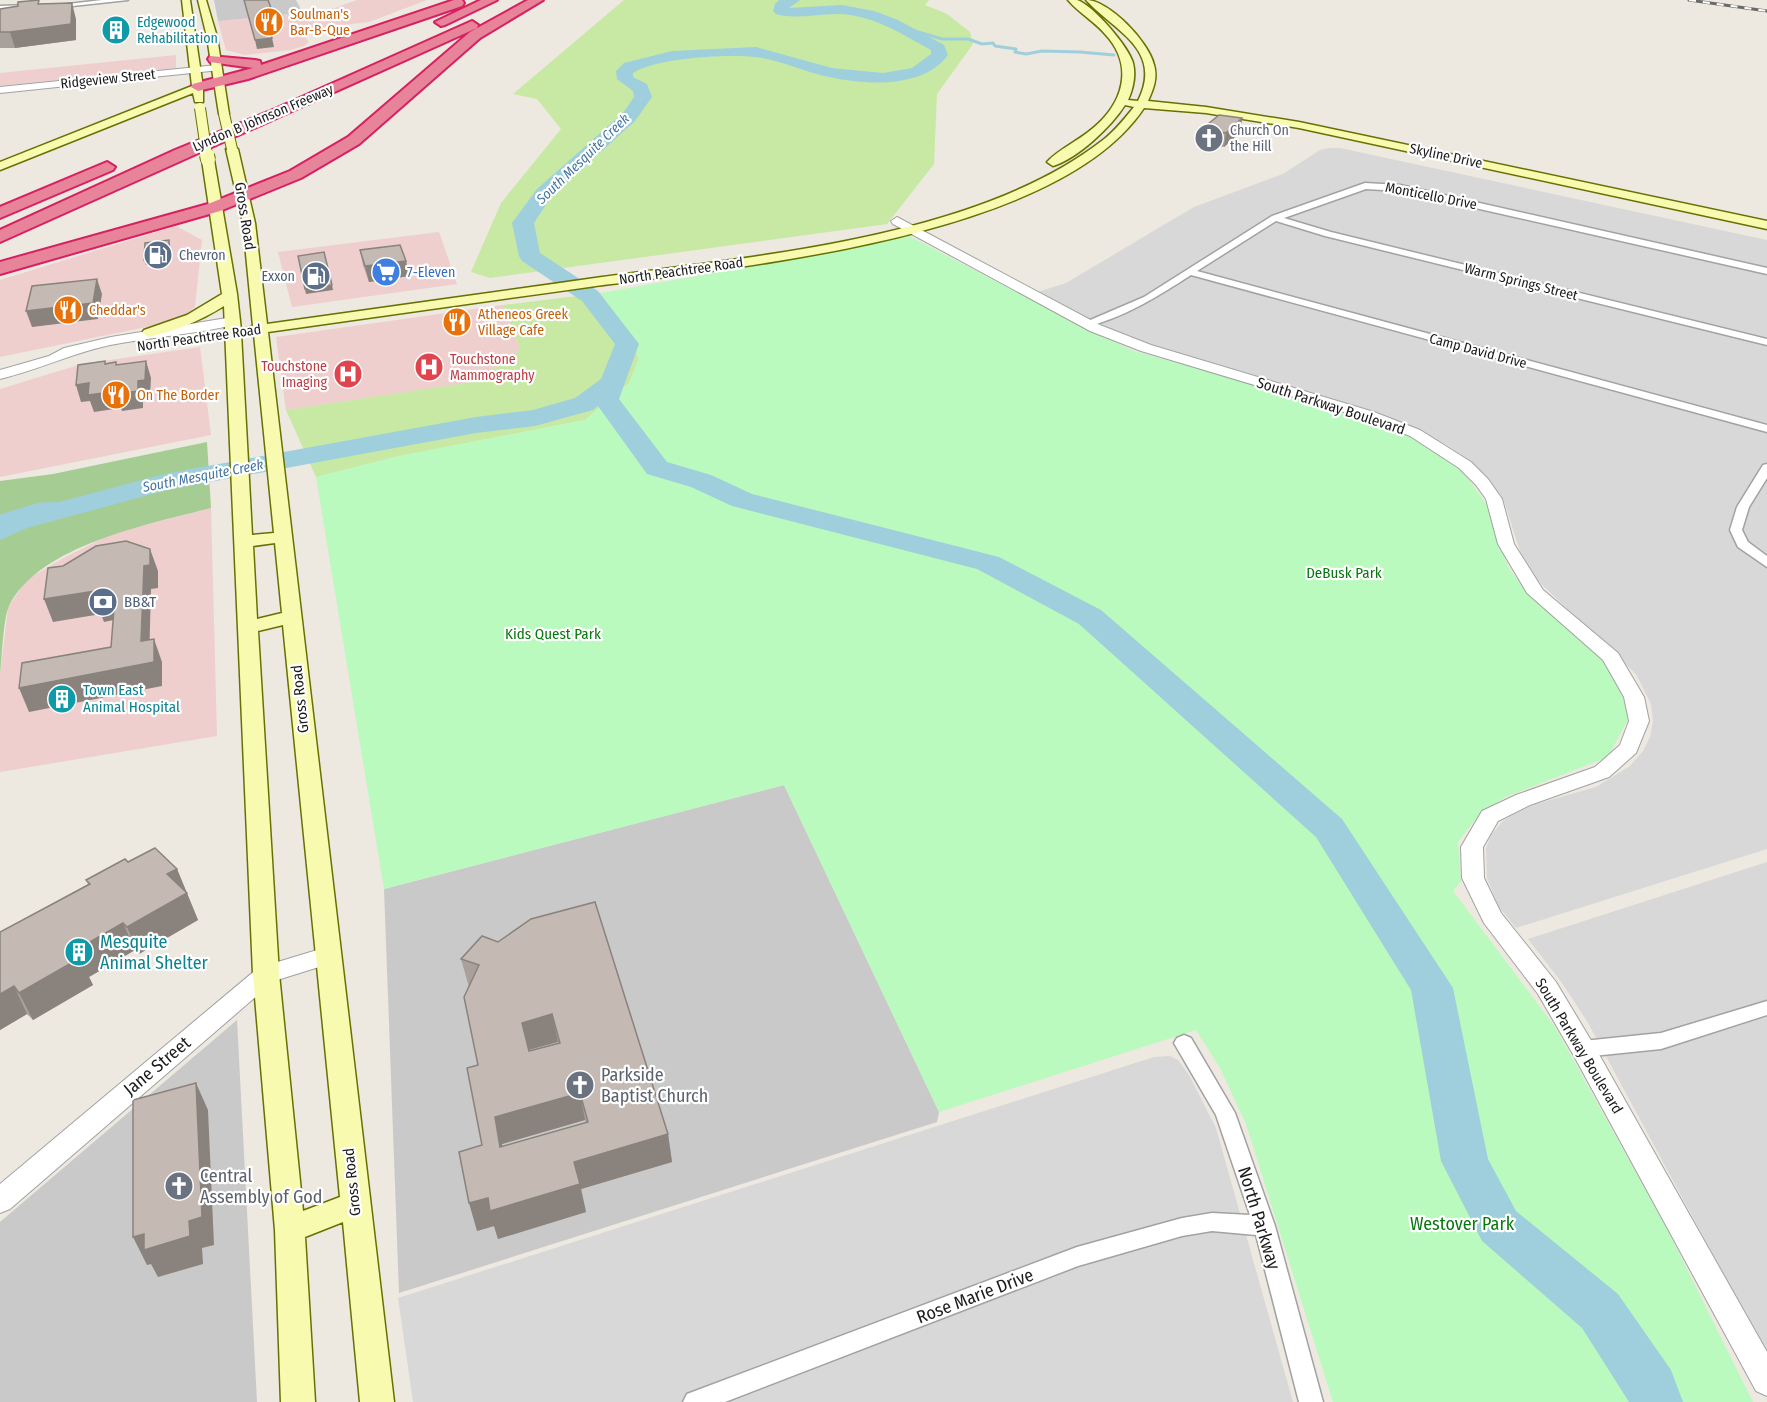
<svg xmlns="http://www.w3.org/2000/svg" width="1767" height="1402" font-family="'Fira Sans Condensed',sans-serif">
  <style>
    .residential { fill: #d9d8d8 }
    .commercial { fill: #efcece }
    .religious { fill: #c9c9c9 }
    .grass { fill: #c7e9a3 }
    .forest { fill: #a5cd93 }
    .park { fill: #bafabe }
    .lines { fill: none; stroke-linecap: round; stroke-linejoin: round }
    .stream-far1 { stroke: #9fcfdc; stroke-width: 3 }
    .stream { stroke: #9fcfdc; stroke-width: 5 }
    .river { fill: #9fcfdc; fill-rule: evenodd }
    .minor-casing { stroke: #a2a2a2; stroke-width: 3 }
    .tertiary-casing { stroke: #a2a2a2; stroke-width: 2 }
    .secondary-casing { stroke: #677103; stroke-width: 3 }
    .motorway-casing { stroke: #d72062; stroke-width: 4 }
    .minor { fill: #fff; fill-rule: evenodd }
    .tertiary { fill: #fff; fill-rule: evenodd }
    .secondary { fill: #f8fab0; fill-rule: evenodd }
    .motorway { fill: #e78499; fill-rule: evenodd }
    .rail-casing { stroke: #696969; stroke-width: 3 }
    .rail { stroke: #fff; stroke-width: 2; stroke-dasharray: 7; stroke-linecap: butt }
    .secondary-bridge-far1-casing { stroke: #677103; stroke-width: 12; stroke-linecap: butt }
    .secondary-bridge-casing { stroke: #677103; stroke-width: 16; stroke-linecap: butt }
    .secondary-bridge-far1 { stroke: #f8fab0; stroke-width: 10 }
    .secondary-bridge { stroke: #f8fab0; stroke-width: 14 }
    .wall { fill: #a9a09a; fill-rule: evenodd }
    .shaded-wall { fill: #89827d }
    .building { fill: #c4bab3; stroke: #89827d; stroke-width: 1.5; fill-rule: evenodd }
    .labels { text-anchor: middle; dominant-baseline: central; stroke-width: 4.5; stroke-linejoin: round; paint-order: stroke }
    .far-food-label { font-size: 14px; fill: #c56008; stroke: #fff; text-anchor: start }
    .far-culture-label { font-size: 14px; fill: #0d838f; stroke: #fff; text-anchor: start }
    .far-street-label { font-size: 14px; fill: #1b1b1b; stroke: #fff }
    .far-worship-label { font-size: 14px; fill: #5b616d; stroke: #fff; text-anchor: start }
    .far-water-label { font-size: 14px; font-style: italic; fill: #4476a3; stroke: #fff }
    .far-service-label { font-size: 14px; fill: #4e5e75; stroke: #fff; text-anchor: start }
    .far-shop-label { font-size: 14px; fill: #366cbe; stroke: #fff; text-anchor: start }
    .far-health-label { font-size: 14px; fill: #be3a42; stroke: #fff; text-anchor: start }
    .street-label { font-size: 15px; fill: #1b1b1b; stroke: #fff }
    .park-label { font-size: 15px; fill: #097810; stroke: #fff }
    .service-label { font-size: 15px; fill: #4e5e75; stroke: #fff; text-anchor: start }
    .culture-label { font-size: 15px; fill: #0d838f; stroke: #fff; text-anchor: start }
    .near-culture-label { font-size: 18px; fill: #0d838f; stroke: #fff; text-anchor: start }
    .near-street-label { font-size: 18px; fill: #1b1b1b; stroke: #fff }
    .near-worship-label { font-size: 18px; fill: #5b616d; stroke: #fff; text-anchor: start }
    .near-park-label { font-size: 18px; fill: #097810; stroke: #fff }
  </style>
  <rect width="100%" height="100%" fill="#ede8e0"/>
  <path class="residential" d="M1329,148H1340L1767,240V849L1516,928L1499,907L1487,878L1486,848L1491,835L1503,821L1514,813L1536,804L1596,787L1630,766L1643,751L1650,737L1653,721L1651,704L1636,674L1537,580L1521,554L1504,501L1499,493L1470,461L1447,445L1380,414L1162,350L1112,330L1038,292L1066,283L1194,207L1283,174L1320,150Z
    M1767,862V1355L1587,1021L1562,983L1528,939Z
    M1170,1056L1178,1060L1189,1075L1216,1128L1293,1402H413L398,1298L1154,1057Z"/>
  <path class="commercial" d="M357,0H427L369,22L299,30L309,42L304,46L291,50L245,55L226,50L218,21L326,11Z
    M176,55V68L0,86V73Z
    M176,226L202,240L195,307L187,314L156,325L0,357V280Z
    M439,232L457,284L292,307L278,252Z
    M503,305L520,348L514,356L491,370L494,379L286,410L276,337Z
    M200,347L211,435L0,477V389L82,364Z
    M211,508L217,736L0,772V675L8,608L26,580L67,556L114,533Z"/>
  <path class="religious" d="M214,0H296L303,13L218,21Z
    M784,785L939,1112L937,1122L399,1293L384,889Z
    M237,1020L257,1402H0V1222Z"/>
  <path class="grass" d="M624,0H929L925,5L947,14L970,32L973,44L937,94L934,164L887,224L490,278L471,272L501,203L561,129L537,99L513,94Z
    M601,293L639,358L629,383L585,420L395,457L316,477L286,410L493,379L491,370L514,356L520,348L503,305Z"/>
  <path class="forest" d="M207,442L211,508C150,524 39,545 9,606C3,619 2,659 0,675V481L53,474Z"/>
  <path class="park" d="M909,236L1099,335L1134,351L1235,379L1416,437L1453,464L1467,477L1486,504L1508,567L1523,587L1600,656L1619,681L1628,719L1608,757L1503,798L1475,820L1458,842L1461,881L1453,891L1555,1027L1667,1229L1753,1402H1333L1246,1124L1220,1068L1196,1030L939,1112L784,785L384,889L316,477L395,457L585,420L629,383L639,358L601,293L859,247Z"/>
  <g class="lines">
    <path class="stream-far1" d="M905,28L942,39H968L982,44L993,43L995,46L1016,49L1015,52L1026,54L1042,51L1080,52L1114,55"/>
    <path class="stream" d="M0,517L40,505L82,504"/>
    <path class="river" d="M779,0H800L789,8L842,5L874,11L898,20L944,45L948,55C923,89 866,85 829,77C804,72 779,59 754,57C726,54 656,58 633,73V77L647,84L652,97L635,121L551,197L534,223L540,253L598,291L639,344L619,399L667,462L711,475L752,494L999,557L1101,610L1342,819L1453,988L1488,1159L1516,1211L1618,1294L1671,1370L1683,1402H1629L1582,1328L1482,1241L1441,1161L1411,990L1316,837L1079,624L977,569L732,506L691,487L647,474L598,406L593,410L535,426L476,433L167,490L27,528L0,540V519L7,516L164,474L476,417L533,410L575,398L601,379L615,344L582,301L522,261L519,256L512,223L537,189L623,113L634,97L633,91L617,79L616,71L624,63L672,51L756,47L832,68L883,73L912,68L931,54V50C902,34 874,16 841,14C819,13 797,20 776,14L773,11L775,4Z"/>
    <g class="minor-casing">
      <path id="minor" d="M102,0H128L54,8L51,6Z
        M27,5L25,8L0,10V6Z
        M1365,183L1400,185L1767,268V274L1400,191L1366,189L1284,218L1331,232L1767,339V345L1325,236L1276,221L1197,271L1767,425V432L1191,275C1157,297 1125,317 1086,327L1081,324L1144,297L1272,216Z
        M1767,464V478L1749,507L1742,530L1748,542L1767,556V567L1738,547L1730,530L1737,507L1763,465Z
        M1767,1001V1015L1661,1049L1583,1057L1576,1054L1573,1049L1576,1044L1583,1041L1661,1033Z
        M1184,1035L1191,1038L1235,1113L1275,1226L1323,1402H1299L1256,1235L1212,1231L1182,1236L1078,1266L725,1402H683L687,1394L695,1391L1077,1247L1182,1218L1212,1213L1250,1215L1216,1115L1174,1043L1177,1038Z"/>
    </g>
    <g class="tertiary-casing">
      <path id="tertiary" d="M217,65L222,68L220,70L0,93V87Z
        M897,217L1100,325L1151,345L1374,412L1420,430L1471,462L1488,479L1502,499L1514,544L1543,590L1618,653L1644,697L1649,721L1636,753L1609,777L1530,805L1498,821L1483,847L1484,878L1501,913L1556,982L1592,1042L1767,1352V1396L1756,1391L1574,1056L1538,994L1484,923L1462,878L1461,847L1482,811L1516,795L1595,767L1620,745L1629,721L1624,697L1603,660L1527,593L1498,544L1486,499L1476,485L1459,468L1410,436L1364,418L1141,351L1090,331L893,224L891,221Z
        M233,317L238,318L240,321L238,324C196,334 152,337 110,345C72,353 38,370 0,379V370L49,356L64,348L111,337Z
        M327,947L335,950L339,956L335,962L274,981L10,1209L0,1213V1184L258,968Z"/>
    </g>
    <g class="secondary-casing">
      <path id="secondary" d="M182,0H190L203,87V102H195L193,93L0,170V162L192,86Z
        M198,0H206L217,37L229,114L224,117L219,114L207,37Z
        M1068,0C1071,0 1074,0 1077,0C1093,5 1128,46 1133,63C1136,75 1133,89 1128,100L1138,101C1164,49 1114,31 1086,0C1109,0 1149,42 1154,65C1158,78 1153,90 1148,101L1206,107L1299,122L1767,221V229L1299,128L1206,113L1144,108C1057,239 737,267 589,287C482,302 375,317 268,332L394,1402H360L343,1222L305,1237L315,1402H281L275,1230L253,974L224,306C200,321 176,331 149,337L142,333L144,330L187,315L222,294L202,160L208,156L214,160L237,294L241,330L253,326L243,223L226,149L232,146L238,149L255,223L267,324C379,308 490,293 602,277C756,256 978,238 1103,140C1115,131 1125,118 1134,107L1125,105C1111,127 1078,158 1053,166L1047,162C1059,149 1078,141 1092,129C1123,104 1135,66 1105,34C1094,21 1079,13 1068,0ZM241,333L247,335L254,334L274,533L252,535ZM275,543L282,613L257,619L253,546ZM283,625L340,1197L303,1211L279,974L258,631Z"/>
    </g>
    <g class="motorway-casing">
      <path id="motorway" d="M454,0H462L464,3L462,6L248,79L198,91L191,87L193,84L253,68L210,62L208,59L210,56L255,60L260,61L261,65Z
        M481,0H497L445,25L441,26L435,22Z
        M528,0H543L480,38L359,144L301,178L220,211L0,274V262L208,204L290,171L348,137L470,32Z
        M472,21L478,25L477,28L0,242V230L175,150L275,109Z
        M107,162L115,167L113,170L0,218V207Z"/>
    </g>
    <use href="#minor" class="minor"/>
    <use href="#tertiary" class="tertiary"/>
    <use href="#secondary" class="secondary"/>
    <use href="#motorway" class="motorway"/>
    <g class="rail-casing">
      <path id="rail" d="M1689,0L1767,11"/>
    </g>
    <use href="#rail" class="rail"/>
    <g class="secondary-bridge-far1-casing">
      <path id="secondary-bridge-far1" d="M200,108L207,156
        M224,114L232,149"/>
    </g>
    <g class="secondary-bridge-casing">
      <path id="secondary-bridge" d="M207,155L208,160"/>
    </g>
    <use href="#secondary-bridge-far1" class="secondary-bridge-far1"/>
    <use href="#secondary-bridge" class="secondary-bridge"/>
  </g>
  <path class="wall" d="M40,4L76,19V40L15,48H0V9Z
    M1202,129L1241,132L1224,147L1201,143Z
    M360,250L406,261L409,276L369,282L363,265Z
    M128,862L177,869L198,920L139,954L135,950L89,977L93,985L33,1020L27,1014L0,1030V932L88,884L86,880Z
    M482,936L668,1134L672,1162L581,1189L586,1212L498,1239L494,1226L477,1231L482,1145L478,1065L469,987L461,959ZM558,1042V1043L529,1051V1050ZM585,1120L586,1123L502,1147V1144Z"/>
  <path class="shaded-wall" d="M72,3L76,19V40L15,48L10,32Z
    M274,16L276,25H268L266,17Z
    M272,38L274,47L257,49L255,40Z
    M1242,118L1241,132L1224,147L1226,133Z
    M169,240L170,245L171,262L146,265L144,260Z
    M406,261L409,276L369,282L365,266Z
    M97,279L102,294L98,319L32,327L26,311Z
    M332,285L333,290L306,294L305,289Z
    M146,361L151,378L150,397L143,398V408L122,411L121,408L94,412L90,401L81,402L76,385L89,383L138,381Z
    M150,549L158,571V588L151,589L149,663L154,639L162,662V686L29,712L19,688L141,641L144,566Z
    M96,591L115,596L123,618L104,622L101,614L53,622L44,599Z
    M177,869L198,920L139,954L127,927L167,874Z
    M123,923L135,950L89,977L93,985L33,1020L19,993L74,951Z
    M14,986L27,1014L0,1030V994Z
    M552,1014L558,1042L528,1050L522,1023Z
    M196,1083L208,1110L214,1245L202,1248L203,1264L158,1277L151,1264L147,1265L133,1237L189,1221Z
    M580,1093L585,1120L502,1144L507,1175L500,1147L495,1117Z
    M668,1134L672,1162L581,1189L586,1212L498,1239L494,1226L477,1231L469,1203L488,1198L574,1162Z"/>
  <path class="building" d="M39,0L38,4L72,3L71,24L10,32H0V9L18,6V2Z
    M244,0H268L274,16L266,17L272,38L255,40Z
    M1219,115L1242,118L1226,133L1202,129Z
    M169,240V257L144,260L145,243Z
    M400,245L406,261L365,266L360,250Z
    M324,252L332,285L305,289L298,256Z
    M97,279L93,303L26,311L32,286Z
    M105,361V364L116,362V365L146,361L145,380L138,381V391L117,394V391L88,395L89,383L76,385L78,365Z
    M126,541L150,549V565L144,566L141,641L154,639V662L19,688L22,663L111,647L115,596L95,599L96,591L44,599L48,568L63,566L96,546Z
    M155,848L177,869L167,874L187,893L127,927L123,923L74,951L80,958L19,993L14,986L0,994V932L90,884L86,880L125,859L128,862Z
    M595,902L668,1134L574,1162L580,1184L490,1211L488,1198L469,1203L459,1152L482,1145L467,1068L478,1065L464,997L479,965L461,959L482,936L498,942L531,919ZM552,1014L560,1043L529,1051L522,1023ZM580,1093L588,1122L500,1147L495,1117Z
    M196,1083L202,1217L189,1221L190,1236L144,1250V1234L133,1237V1100Z"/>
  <defs>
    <g id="restaurant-disc" transform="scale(1.5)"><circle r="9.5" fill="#e8710a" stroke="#fff"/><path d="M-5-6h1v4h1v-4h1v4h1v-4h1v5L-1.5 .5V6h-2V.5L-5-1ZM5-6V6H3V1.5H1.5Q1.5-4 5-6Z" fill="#fff"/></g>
    <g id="building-disc" transform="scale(1.5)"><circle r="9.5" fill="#0f9aa8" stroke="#fff"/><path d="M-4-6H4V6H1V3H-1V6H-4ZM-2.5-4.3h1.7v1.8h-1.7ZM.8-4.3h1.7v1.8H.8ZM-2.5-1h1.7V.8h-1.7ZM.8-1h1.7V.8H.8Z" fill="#fff"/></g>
    <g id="church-disc" transform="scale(1.5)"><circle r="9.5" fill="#6b7280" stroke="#fff"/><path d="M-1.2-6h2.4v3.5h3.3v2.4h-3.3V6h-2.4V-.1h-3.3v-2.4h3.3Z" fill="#fff"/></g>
    <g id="fuel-disc" transform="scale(1.5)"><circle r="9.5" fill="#5c6f8a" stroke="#fff"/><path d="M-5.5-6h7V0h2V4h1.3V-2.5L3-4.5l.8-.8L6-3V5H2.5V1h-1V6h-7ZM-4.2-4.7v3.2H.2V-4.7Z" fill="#fff"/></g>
    <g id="supermarket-disc" transform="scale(1.5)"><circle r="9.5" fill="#3f7fe0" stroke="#fff"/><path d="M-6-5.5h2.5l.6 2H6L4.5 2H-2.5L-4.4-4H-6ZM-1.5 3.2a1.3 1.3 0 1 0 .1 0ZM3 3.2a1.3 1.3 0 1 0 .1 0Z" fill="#fff"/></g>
    <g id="hospital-disc" transform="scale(1.5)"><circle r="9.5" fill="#e0444e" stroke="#fff"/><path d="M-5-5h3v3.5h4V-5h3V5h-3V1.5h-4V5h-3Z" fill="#fff"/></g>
    <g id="bank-disc" transform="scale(1.5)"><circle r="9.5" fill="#5c6f8a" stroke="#fff"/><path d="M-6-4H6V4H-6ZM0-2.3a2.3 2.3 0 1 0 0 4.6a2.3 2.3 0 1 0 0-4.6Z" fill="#fff"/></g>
  </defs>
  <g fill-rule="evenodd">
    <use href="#restaurant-disc" x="269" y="22"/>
    <use href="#building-disc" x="116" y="30"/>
    <use href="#church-disc" x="1209" y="138"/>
    <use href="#fuel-disc" x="158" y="255"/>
    <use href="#supermarket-disc" x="386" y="272"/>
    <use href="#fuel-disc" x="316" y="276"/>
    <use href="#restaurant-disc" x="68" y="310"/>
    <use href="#restaurant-disc" x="457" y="322"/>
    <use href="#hospital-disc" x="429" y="367"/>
    <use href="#hospital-disc" x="348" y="374"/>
    <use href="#restaurant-disc" x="116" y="395"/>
    <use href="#bank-disc" x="103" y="602"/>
    <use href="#building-disc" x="62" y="699"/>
    <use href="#building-disc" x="79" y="952"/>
    <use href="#church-disc" x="580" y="1085"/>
    <use href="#church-disc" x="179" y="1186"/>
  </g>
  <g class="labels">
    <g class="far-food-label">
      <text x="290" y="14">Soulman's<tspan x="290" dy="16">Bar-B-Que</tspan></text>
      <text x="89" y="310">Cheddar's</text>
      <text x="478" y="314">Atheneos Greek<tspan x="478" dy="16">Village Cafe</tspan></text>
      <text x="137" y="395">On The Border</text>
    </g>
    <g class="far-culture-label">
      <text x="137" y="22">Edgewood<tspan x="137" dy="16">Rehabilitation</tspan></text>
    </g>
    <g class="far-street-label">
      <text transform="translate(108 79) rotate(-6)">Ridgeview Street</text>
      <text transform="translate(263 118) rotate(-23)">Lyndon B Johnson Freeway</text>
      <text transform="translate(1446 156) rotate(12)">Skyline Drive</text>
      <text transform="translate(1431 196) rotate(11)">Monticello Drive</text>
      <text transform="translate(681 271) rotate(-8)">North Peachtree Road</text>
      <text transform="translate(1521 282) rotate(14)">Warm Springs Street</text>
      <text transform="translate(199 338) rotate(-8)">North Peachtree Road</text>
      <text transform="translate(1478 351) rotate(15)">Camp David Drive</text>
    </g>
    <g class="far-worship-label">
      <text x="1230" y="130">Church On<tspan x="1230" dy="16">the Hill</tspan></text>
    </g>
    <g class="far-water-label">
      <text transform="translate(583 159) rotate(-44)">South Mesquite Creek</text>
      <text transform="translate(203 476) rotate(-11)">South Mesquite Creek</text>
    </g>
    <g class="far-service-label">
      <text x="179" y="255">Chevron</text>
      <text x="295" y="276" text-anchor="end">Exxon</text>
    </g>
    <g class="far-shop-label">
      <text x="407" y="272">7-Eleven</text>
    </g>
    <g class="far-health-label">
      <text x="450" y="359">Touchstone<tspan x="450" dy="16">Mammography</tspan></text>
      <text x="327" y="366" text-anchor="end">Touchstone<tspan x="327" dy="16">Imaging</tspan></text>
    </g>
    <g class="street-label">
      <text transform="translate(245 216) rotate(81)">Gross Road</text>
      <text transform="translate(1331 406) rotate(18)">South Parkway Boulevard</text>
      <text transform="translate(300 699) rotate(-96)">Gross Road</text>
      <text transform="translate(1579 1046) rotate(59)">South Parkway Boulevard</text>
      <text transform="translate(352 1182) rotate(-96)">Gross Road</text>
    </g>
    <g class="park-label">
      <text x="1344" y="573">DeBusk Park</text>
      <text x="553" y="634">Kids Quest Park</text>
    </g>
    <g class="service-label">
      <text x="124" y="602">BB&amp;T</text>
    </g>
    <g class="culture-label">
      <text x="83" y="690">Town East<tspan x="83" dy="17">Animal Hospital</tspan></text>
    </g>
    <g class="near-culture-label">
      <text x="100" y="942">Mesquite<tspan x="100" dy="21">Animal Shelter</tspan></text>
    </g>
    <g class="near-street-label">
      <text transform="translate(157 1066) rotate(-40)">Jane Street</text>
      <text transform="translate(1259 1218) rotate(73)">North Parkway</text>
      <text transform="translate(975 1296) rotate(-21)">Rose Marie Drive</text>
    </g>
    <g class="near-worship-label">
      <text x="601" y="1075">Parkside<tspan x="601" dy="21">Baptist Church</tspan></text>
      <text x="200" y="1176">Central<tspan x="200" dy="21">Assembly of God</tspan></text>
    </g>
    <g class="near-park-label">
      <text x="1462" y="1224">Westover Park</text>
    </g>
  </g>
</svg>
